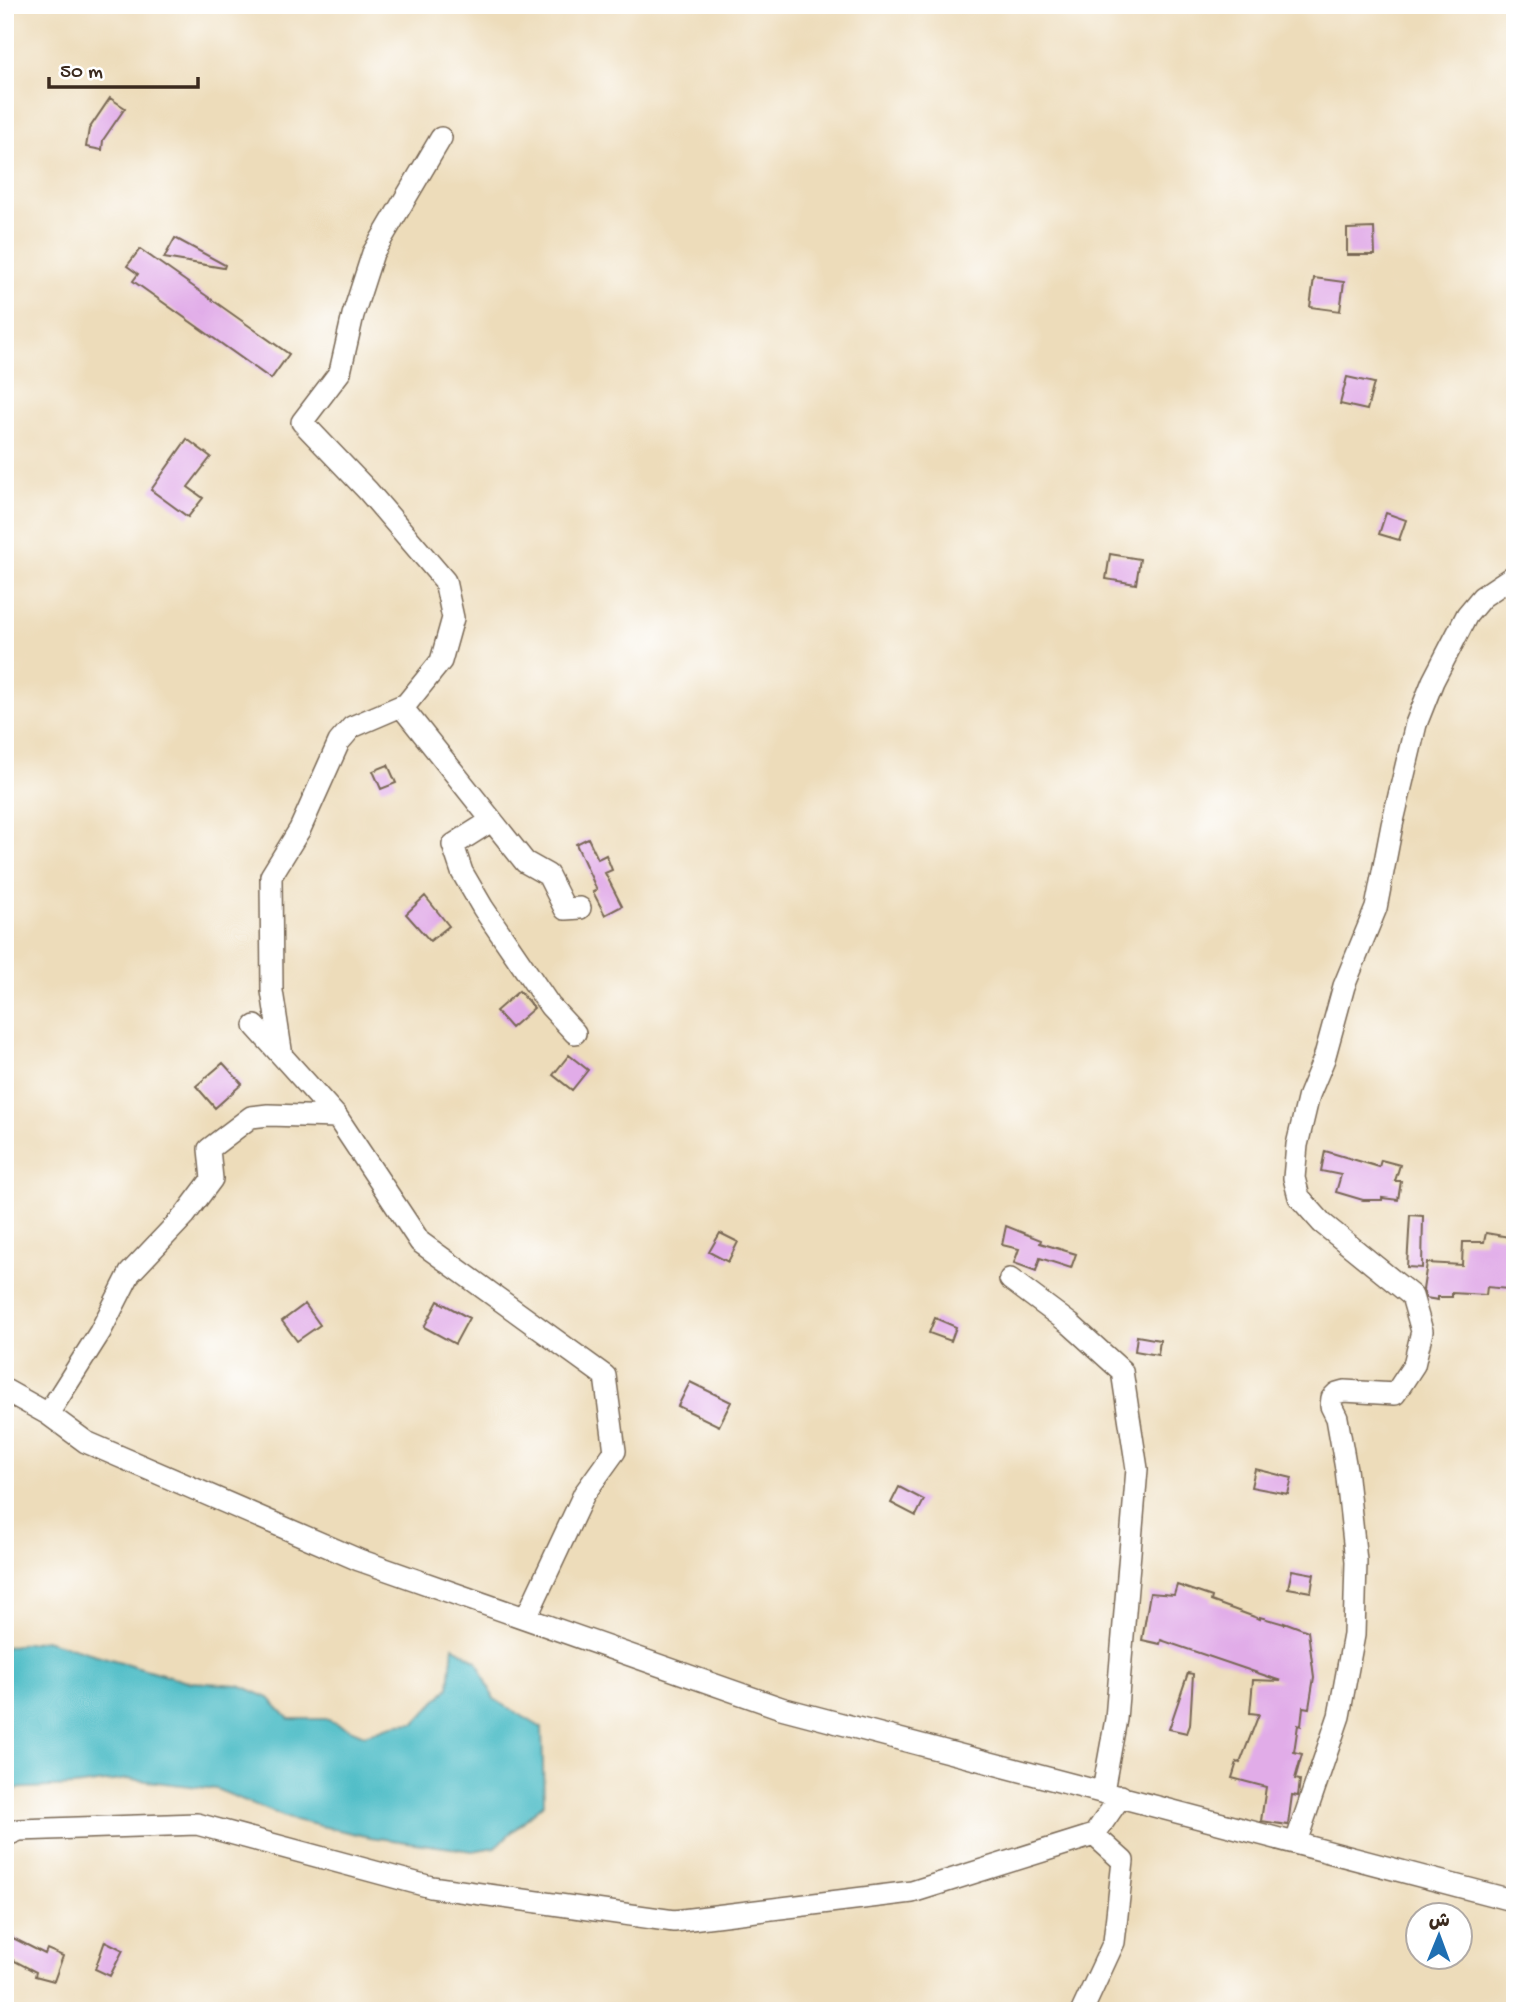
<svg xmlns="http://www.w3.org/2000/svg" width="1520" height="2016" font-family="'Gochi Hand','Playpen Sans Arabic',sans-serif">
  <style>
    .water { fill: #51bec8; stroke: #467473; stroke-width: 2 }
    .building { fill: #e1ace8 }
    .lines { fill: none; stroke-linecap: round; stroke-linejoin: round }
    .minor-casing { stroke: #796855; stroke-width: 24 }
    .minor { stroke: #fff; stroke-width: 21 }
  </style>
  <rect width="100%" height="100%" fill="#fff"/>
  <filter id="ink" filterUnits="userSpaceOnUse"><feTurbulence type="fractalNoise" baseFrequency=".0143" numOctaves="2"/><feDisplacementMap in="SourceGraphic" scale="14" xChannelSelector="R" yChannelSelector="G"/><feConvolveMatrix kernelMatrix="1 2 1 2 8 2 1 2 1" color-interpolation-filters="sRGB"/></filter>
  <filter id="wash" filterUnits="userSpaceOnUse"><feTurbulence type="fractalNoise" baseFrequency=".00686" numOctaves="4" result="noise"/><feDisplacementMap in="SourceGraphic" scale="28" xChannelSelector="R" yChannelSelector="G"/><feGaussianBlur stdDeviation="1.57" result="paint"/><feColorMatrix in="noise" values="0 0 0 0 0 0 0 0 0 0 0 0 0 0 0 0 0 1.4 0 .05"/><feComposite in="paint" operator="in"/></filter>
  <g filter="url(#wash)">
    <rect width="100%" height="100%" fill="#eddcba"/>
    <path class="water" d="M45,1640L190,1682L239,1685L269,1698L289,1719H326L364,1735L398,1724L415,1723L449,1687L453,1646L477,1661L494,1699L542,1728L544,1803L495,1847L473,1851L370,1837L290,1819L216,1789L129,1779L74,1786L5,1789V1647Z"/>
    <g id="blocks">
      <path class="building" d="M110,98L125,108L103,140L102,150L86,147L89,129Z
        M1374,228L1375,255H1347V229Z
        M175,238L225,265L224,268L164,258Z
        M140,249L289,354L271,379L133,281L138,274L127,266Z
        M1314,278L1344,282L1340,311L1310,307Z
        M1347,377L1374,383L1367,410L1340,404Z
        M187,439L211,457L188,487L203,498L188,517L151,490Z
        M1386,513L1406,520L1399,540L1379,534Z
        M1110,554L1140,559L1136,584L1106,579Z
        M388,765L396,783L381,789L373,771Z
        M588,838L598,859L606,855L612,870L605,873L622,906L605,915L593,892L597,890L576,844Z
        M425,896L449,926L430,941L406,914Z
        M519,991L534,1008L511,1028L496,1011Z
        M569,1055L588,1070L572,1090L553,1075Z
        M223,1063L242,1084L215,1108L196,1086Z
        M1325,1151L1379,1167L1381,1160L1400,1165L1395,1181H1401L1398,1200L1382,1198V1200H1363L1336,1192L1341,1175L1321,1171Z
        M1410,1215L1423,1216L1422,1268L1407,1267Z
        M1006,1226L1041,1240L1040,1243L1076,1254L1071,1268L1040,1258L1036,1271L1014,1263L1019,1249L1002,1245Z
        M720,1233L738,1242L728,1262L709,1252Z
        M1486,1233L1515,1238V1273L1509,1272L1508,1289L1487,1287L1486,1295L1452,1293V1297H1438V1300L1426,1298L1423,1290L1427,1263L1462,1265L1463,1242H1484Z
        M438,1301L469,1318L455,1344L424,1327Z
        M305,1304L320,1325L297,1341L282,1321Z
        M935,1318L956,1327L951,1341L929,1333Z
        M1137,1336L1160,1340L1158,1355L1135,1351Z
        M690,1382L731,1402L719,1426L678,1406Z
        M1255,1469L1292,1478L1288,1494L1251,1487Z
        M899,1487L924,1500L916,1516L891,1503Z
        M1292,1570L1314,1574L1311,1592L1288,1588Z
        M1177,1585L1212,1597L1211,1601L1260,1619V1617L1284,1624V1622L1308,1631L1314,1677L1309,1708L1303,1707L1301,1726L1298,1725L1294,1752L1302,1754L1295,1779L1300,1780L1298,1796L1292,1795L1288,1825L1261,1821L1266,1787L1232,1778L1237,1762L1240,1763L1259,1714L1250,1713L1253,1680L1281,1681L1161,1640L1160,1644L1142,1640L1150,1593L1174,1595Z
        M1188,1673L1193,1674L1190,1725L1187,1733L1169,1729Z
        M5,1934L45,1954L47,1949L63,1956L54,1981L35,1976L36,1972L5,1956Z
        M105,1941L123,1950L110,1976L95,1969Z"/>
    </g>
  </g>
  <g filter="url(#ink)">
    <use href="#blocks" fill-opacity="0" stroke="#796855" stroke-width="2"/>
    <g class="lines">
      <g class="minor-casing">
        <path id="minor" d="M403,708L441,661L453,618L445,581L368,491L302,422L340,372L353,315L373,253L441,138
          M491,821L453,845L462,872L483,908L550,1006L575,1033
          M282,1056L272,991L271,876L300,829L339,742L352,727L401,706L525,862L548,875L565,909L580,908
          M337,1117L420,1242L605,1376L615,1451L584,1494L526,1618
          M1010,1279L1070,1324L1122,1371L1137,1469L1116,1719L1103,1791
          M5,1390L48,1414L86,1442L359,1560L781,1708L1515,1901
          M48,1414L100,1332L130,1273L185,1215L212,1179L209,1149L251,1117L268,1115L337,1117L255,1026
          M5,1836L19,1830L197,1824L431,1887L674,1921L912,1892L1094,1835L1121,1796
          M1296,1842L1339,1716L1354,1635L1356,1561L1346,1469L1337,1418L1331,1406L1332,1398L1337,1393L1344,1391L1395,1394L1414,1365L1422,1331L1412,1296L1322,1223L1299,1197L1294,1178L1297,1145L1309,1095L1324,1059L1344,986L1376,908L1392,825L1416,724L1433,681L1467,615L1482,597L1515,575
          M1082,2011L1114,1942L1123,1861L1094,1835"/>
      </g>
      <use href="#minor" class="minor"/>
    </g>
  </g>
  <rect width="1520" height="2016" fill="none" stroke="#fff" stroke-width="28"/>
  <g transform="translate(1439 1936) rotate(1)"><circle r="33" fill="#ffffff" stroke="#b1aaa5" stroke-width="2"/>
  <path d="M0-5L12 26L0 18L-12 26Z" fill="#1f6fb2"/>
  <text y="-10" font-size="19" font-weight="bold" text-anchor="middle" fill="#3b2a1e">ش</text>
  </g>
  <path d="M49 77v10h149v-10" fill="none" stroke="#3b2a1e" stroke-width="3.5"/>
  <text x="60" y="77" font-size="21" fill="#3b2a1e" stroke="#ffffff" stroke-width="5" paint-order="stroke">50 m</text>
</svg>
